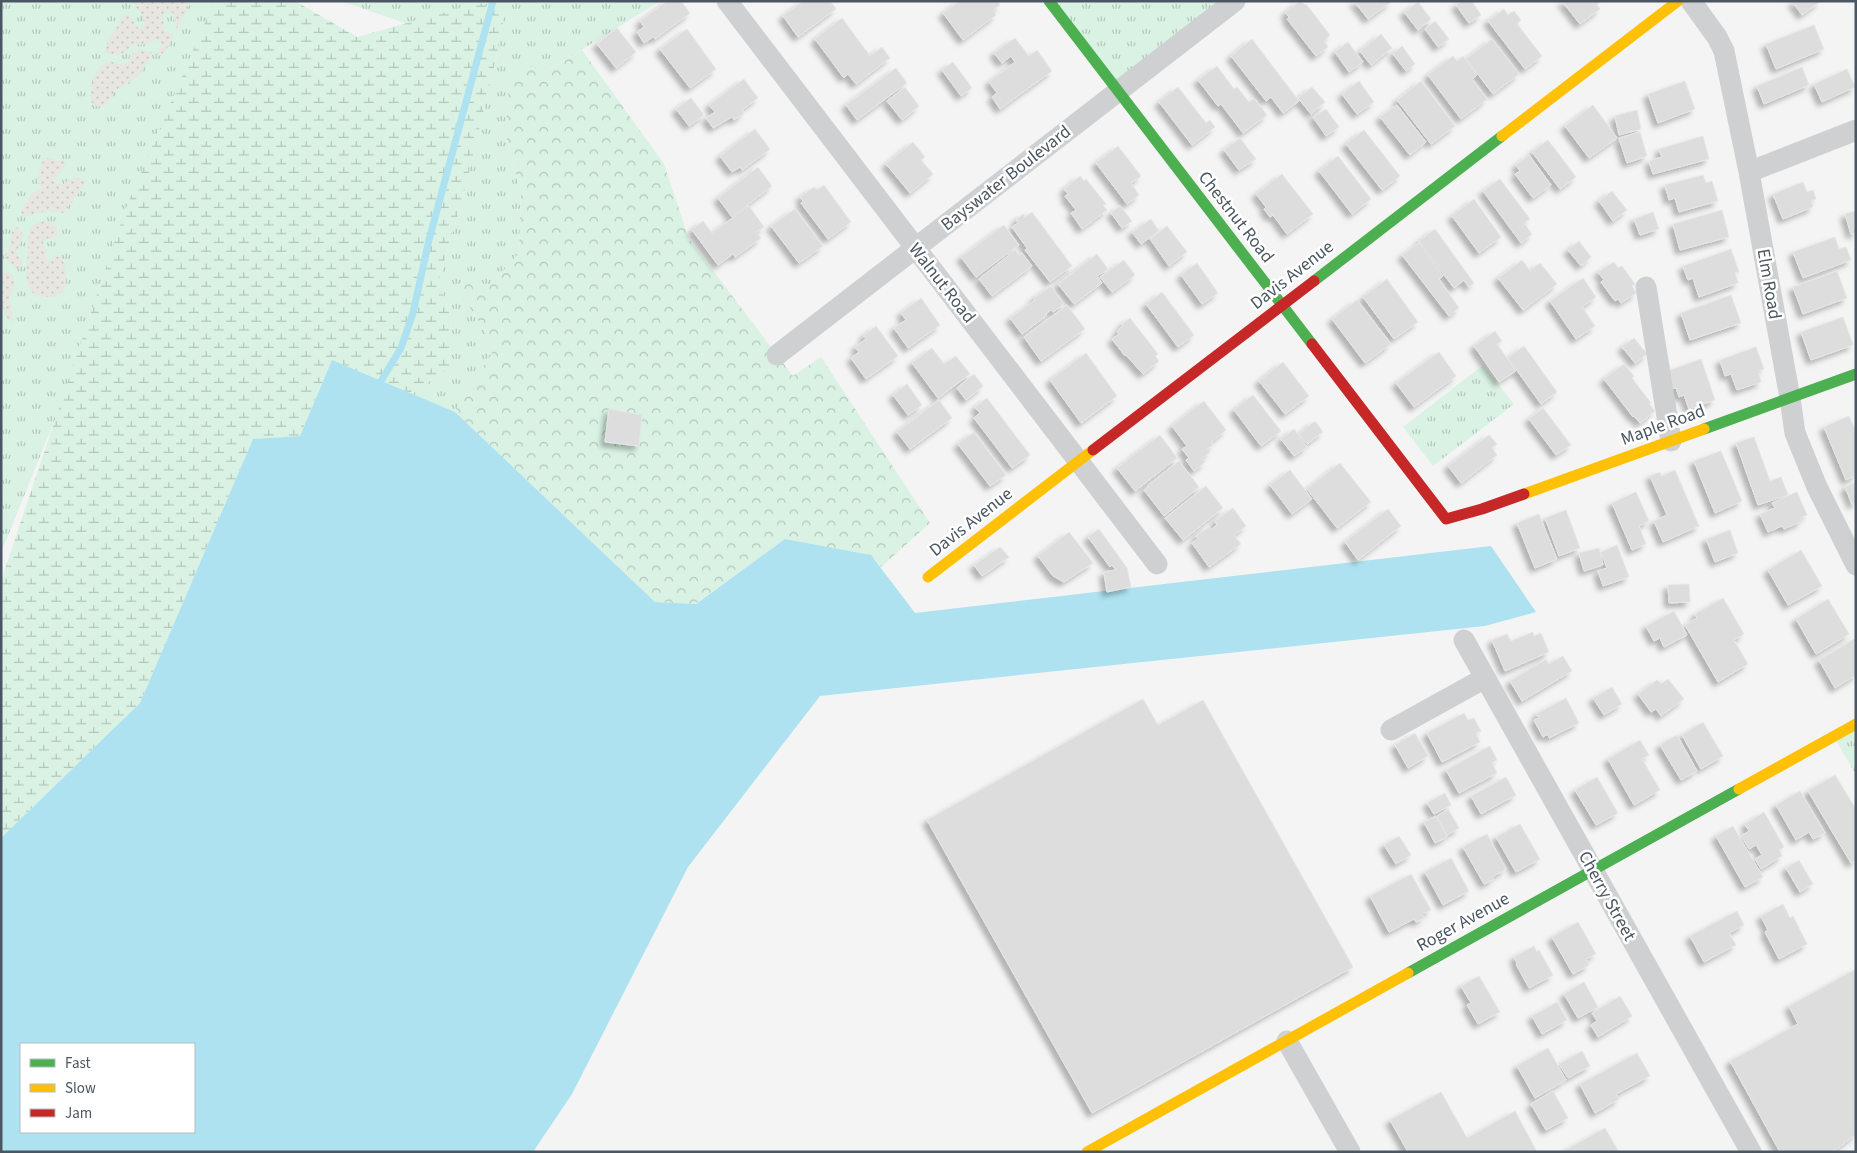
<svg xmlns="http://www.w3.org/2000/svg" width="1857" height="1153" font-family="'Source Sans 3',sans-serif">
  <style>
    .grass { fill: url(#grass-tufts) }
    .wetland { fill: url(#wetland-marsh) }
    .sand { fill: url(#sand-dots) }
    .park { fill: url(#park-crowns) }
    .water { fill: #aee2f0; fill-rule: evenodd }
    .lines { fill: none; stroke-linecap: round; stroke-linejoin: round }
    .stream { stroke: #aee2f0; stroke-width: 7 }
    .building { fill: #ddddde; stroke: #e5e6e7; filter: url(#shadow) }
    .street { stroke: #ced0d2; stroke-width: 21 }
    .fast { stroke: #4caf50; stroke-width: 11 }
    .slow { stroke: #ffc107; stroke-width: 11 }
    .jam { stroke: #c62828; stroke-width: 11 }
    .labels { text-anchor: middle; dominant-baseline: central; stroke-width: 5; stroke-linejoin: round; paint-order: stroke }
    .street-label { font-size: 18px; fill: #4a5661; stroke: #fff }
  </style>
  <defs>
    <pattern id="grass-tufts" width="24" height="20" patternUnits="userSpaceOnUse" patternTransform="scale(1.25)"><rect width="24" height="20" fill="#d9f2e3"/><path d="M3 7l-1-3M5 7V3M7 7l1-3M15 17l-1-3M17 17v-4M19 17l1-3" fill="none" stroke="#b2c7bb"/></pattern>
    <pattern id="wetland-marsh" width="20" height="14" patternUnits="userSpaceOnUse" patternTransform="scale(1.25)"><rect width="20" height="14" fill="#d9f2e3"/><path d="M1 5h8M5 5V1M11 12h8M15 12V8" fill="none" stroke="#b2c7bb"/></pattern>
    <pattern id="sand-dots" width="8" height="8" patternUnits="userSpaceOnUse" patternTransform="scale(1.25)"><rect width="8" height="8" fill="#e7e6e1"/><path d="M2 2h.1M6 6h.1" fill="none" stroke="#c8c7c4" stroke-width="1.8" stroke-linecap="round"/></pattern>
    <pattern id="park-crowns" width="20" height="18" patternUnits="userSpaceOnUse" patternTransform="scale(1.25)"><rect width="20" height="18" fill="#d9f2e3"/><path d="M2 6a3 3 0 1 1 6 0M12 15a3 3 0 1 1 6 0" fill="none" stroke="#b2c7bb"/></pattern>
    <filter id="shadow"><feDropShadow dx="-4.5" dy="4.5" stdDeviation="2.5" flood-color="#0004"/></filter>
  </defs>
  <rect width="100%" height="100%" fill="#f4f4f4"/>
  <path class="grass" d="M1,1H224L1,553Z
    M341,1H660L546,72L517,63L506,100L507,139L521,193L519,253L489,287L461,279L469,306L495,348L455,412L412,394L449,367L451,316L438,283L462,201L497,55Z
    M1048,1H1236L1116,92Z
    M1483,365L1514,404L1433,466L1403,427Z
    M1856,729V775L1835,739Z"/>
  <path class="wetland" d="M214,1H295L357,37L479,3L505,12L493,72L462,201L438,283L451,316L449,367L412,394L332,360L300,436L253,439L140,703L1,838V581L126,208Z"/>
  <path class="sand" d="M133,1H192L176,30L173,13L167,11L163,18L165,32L172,34L173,37C169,46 165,54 156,57L162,43L158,39L143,45L134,44C122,54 120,58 105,52L108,42L125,14L129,15L139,29L146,24C143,15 136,10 133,1Z
    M139,50L152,52L151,58L136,78L115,91L106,105L98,107L91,102C91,83 91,71 109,61L123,65L129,61L130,55Z
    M47,158L64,161L66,164L54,180L55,183L62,185L70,179L81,178L86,181C84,186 67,210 63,213L50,211L23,216L21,211C26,200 30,194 41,189L40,184L37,183L43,159Z
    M44,221C51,222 56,225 58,232L56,237L46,239L43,242L46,252L45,255L47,260H52L55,256L61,257C64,262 65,266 66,272C66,276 67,283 65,287C61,299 35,301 30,289C24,278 28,259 28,247C28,233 29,224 44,221Z
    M16,227C29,234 20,243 16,252L22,263L21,268L17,269L13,264H10L5,257C7,253 10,248 10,244C11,237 10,232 16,227Z
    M8,271L13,276L14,285L9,299L13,320L11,322C0,312 1,291 1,276L3,273Z"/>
  <path class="park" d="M582,50L664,164L689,239L793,376L821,357L930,523L881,567L871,555L785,539L695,604L655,602L455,412L495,348L469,306L461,278L489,287L519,253L521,193L507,139L506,100L517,62L546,72Z"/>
  <path class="water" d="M332,360L455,412L655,602L696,604L785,539L871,555L915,613L1491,546L1536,612L1485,626L820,696L688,867L572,1094L533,1152H1V838L140,703L253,439L300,436ZM21,1044H194V1132H21Z"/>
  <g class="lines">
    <path class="stream" d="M381,381L401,348L413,313L429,240L493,1"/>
  </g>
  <path class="building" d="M667,1H681L690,13L655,39L653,37L644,43L637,32L644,27L640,21Z
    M803,1H830L836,9L798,37L783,16Z
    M959,1H997L1000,5L993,10L996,15L963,40L943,13Z
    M1300,1L1305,5L1306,4L1330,35L1324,41L1328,47L1316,56L1287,19L1289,17L1285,13Z
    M1354,1H1390L1391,2L1368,19Z
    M1462,1H1472L1481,15L1469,23L1456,5Z
    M1562,1H1600L1597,5L1600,9L1580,24Z
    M1792,1H1821L1802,15Z
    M1418,2L1431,19L1418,30L1404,12Z
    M1504,9L1508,15L1514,11L1521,20L1517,24L1542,56L1525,69L1488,21Z
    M842,18L870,56L882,47L890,58L856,84L848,74L844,78L815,39Z
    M1435,21L1449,39L1438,47L1425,29Z
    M1814,25L1824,49L1776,69L1766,44Z
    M617,28L636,52L616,68L597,44Z
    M687,29L716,69L690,88L660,49Z
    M1381,34L1392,48L1371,65L1360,51Z
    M1015,38L1029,56L1037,50L1052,71L1000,109L992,97L997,93L989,82L1015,62L1011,56L1002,63L994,53Z
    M1252,39L1299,101L1283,113L1271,97L1266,101L1231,56Z
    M1492,39L1519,74L1493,94L1466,59Z
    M1348,42L1363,62L1349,72L1335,52Z
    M1402,46L1415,64L1406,71L1393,54Z
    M1453,56L1457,61L1463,56L1477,75L1472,79L1487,99L1461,119L1428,75Z
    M953,62L972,88L961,96L942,70Z
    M1217,66L1234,89L1237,87L1249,102L1254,98L1267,115L1243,133L1221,104L1218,106L1198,80Z
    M1802,67L1809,85L1764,104L1757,86Z
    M896,68L907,83L857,120L846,105Z
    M1847,69L1855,87L1822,102L1814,84Z
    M744,79L758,98L742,110L744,113L734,120L732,117L713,128L706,118L715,112L709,105Z
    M1359,81L1374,102L1357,114L1342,94Z
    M1421,81L1455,126L1431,144L1397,100Z
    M1685,81L1695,109L1658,123L1648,94Z
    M905,87L919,106L902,120L887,101Z
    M1178,87L1206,123L1210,120L1215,127L1192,145L1159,102Z
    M1312,87L1325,102L1311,114L1298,98Z
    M691,98L704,115L689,126L676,109Z
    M1397,105L1426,142L1410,155L1380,117Z
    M1593,105L1617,138L1589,158L1565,126Z
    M1326,109L1339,127L1326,136L1313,117Z
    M1637,110L1641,129L1619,135L1615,116Z
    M755,129L770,149L742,170L740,167L732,172L720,156Z
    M1364,130L1400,176L1382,190L1346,144Z
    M1640,132L1647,156L1627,163L1619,138Z
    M1703,136L1709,159L1653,174L1649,161L1662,157L1659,149Z
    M1240,138L1256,159L1239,170L1224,150Z
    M1548,140L1576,177L1560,189L1532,152Z
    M913,142L925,157L921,160L933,174L910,193L886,164Z
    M1118,146L1141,176L1131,183L1139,195L1127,204L1096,163Z
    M1529,155L1551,185L1533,198L1515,174L1520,171L1516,165Z
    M1338,156L1371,199L1352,214L1319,171Z
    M758,167L772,186L732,217L718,198Z
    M1282,174L1313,214L1287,234L1273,215L1270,217L1264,209L1266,207L1256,194Z
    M1703,175L1706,183L1712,181L1718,201L1679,212L1675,198L1669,200L1665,185Z
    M1080,176L1084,181L1086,179L1106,204L1103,205L1107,210L1082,229L1071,213L1076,210L1065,196L1068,194L1064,189Z
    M1500,179L1530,219L1524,223L1532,234L1521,243L1483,191Z
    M1803,182L1807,192L1813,190L1816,199L1811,201L1813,207L1783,219L1773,194Z
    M824,185L851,222L828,239L801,203L803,201L800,197L814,187L817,190Z
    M1612,191L1627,210L1613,221L1599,201Z
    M1474,199L1501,237L1479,253L1452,216Z
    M749,206L764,227L756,232L761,238L735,257L733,254L718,265L692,230L703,221L712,233Z
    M1120,206L1132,221L1122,228L1111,213Z
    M795,209L823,246L799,263L771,226Z
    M1722,210L1729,237L1680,250L1673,224Z
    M1856,211V233L1851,234L1845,214Z
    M1032,212L1072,266L1050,282L1025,250L1027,248L1012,227L1018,223L1016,220L1023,214L1025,217Z
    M1653,212L1659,229L1640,235L1634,219Z
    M1151,219L1159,231L1141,244L1132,232Z
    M1004,225L1019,245L976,277L961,257Z
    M1167,226L1187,252L1169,266L1150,239Z
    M1435,229L1474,283L1469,287L1464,280L1454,288L1419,241Z
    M1835,237L1839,249L1846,247L1851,260L1803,278L1793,252Z
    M1579,241L1591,257L1581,266L1568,250Z
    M1419,243L1443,276L1439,279L1459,308L1449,316L1402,255Z
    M1731,249L1739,272L1735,273L1738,283L1699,297L1693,278L1688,280L1683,266Z
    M1015,250L1019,255L1022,253L1032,266L992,296L979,279Z
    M1097,254L1108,269L1097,276L1102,283L1074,304L1058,284Z
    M1124,260L1135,275L1112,292L1100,277Z
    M1522,260L1530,271L1540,263L1557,284L1523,310L1498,278Z
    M1614,262L1618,268L1622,266L1635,284L1632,286L1636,293L1621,303L1618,299L1615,301L1601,282L1604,280L1598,272Z
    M1197,263L1218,293L1202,304L1181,275Z
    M1837,271L1847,298L1803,314L1793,287Z
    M1583,278L1596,297L1582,307L1595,326L1576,339L1550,301Z
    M1387,279L1418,322L1394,339L1363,297Z
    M1051,286L1064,304L1053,312L1051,310L1046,314L1047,315L1022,334L1010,318L1035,300L1034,298Z
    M1162,292L1194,335L1178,347L1146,304Z
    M1731,295L1741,323L1690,340L1681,313Z
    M921,298L940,325L908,348L894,328L906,320L901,313Z
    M1357,300L1391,344L1365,363L1332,319Z
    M1067,305L1085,329L1041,361L1024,337Z
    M1843,317L1853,345L1811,360L1801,332Z
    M1130,318L1158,354L1155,356L1159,361L1143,374L1126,355L1125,356L1112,339L1119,334L1117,331L1123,326L1122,324Z
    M876,326L898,356L866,379L851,358L859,352L855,347L866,339L863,336Z
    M1495,331L1502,341L1497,344L1516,371L1499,382L1474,346Z
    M1634,338L1647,354L1635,363L1622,347Z
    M1524,346L1557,392L1541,404L1508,358Z
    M1756,347L1764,369L1758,371L1761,382L1737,390L1731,374L1725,376L1720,360Z
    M932,348L944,364L956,356L970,374L938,398L912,363Z
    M1439,352L1456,376L1414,407L1396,383Z
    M1086,353L1117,396L1081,423L1050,380Z
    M1701,359L1715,400L1689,409L1684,395L1679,397L1676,388L1671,389L1665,372Z
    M1283,362L1309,396L1285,414L1259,381Z
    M1624,364L1634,376L1632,378L1651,403L1649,404L1655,411L1640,423L1634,416L1633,417L1604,379Z
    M974,374L983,386L966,400L957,388Z
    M907,384L922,405L908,415L893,395Z
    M1253,395L1281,431L1261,446L1234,410Z
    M987,398L1030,455L1012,468L974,418L980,413L975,407Z
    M939,400L952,418L910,449L897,432Z
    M1204,401L1226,430L1211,442L1213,445L1207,449L1210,452L1202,458L1205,462L1194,471L1186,460L1189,458L1182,449L1187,446L1172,426Z
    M1543,408L1571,445L1556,455L1529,419Z
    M609,409L642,415L639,446L605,442Z
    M1849,416L1856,431V475L1846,480L1824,427Z
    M1315,421L1323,432L1307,444L1299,434Z
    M1294,429L1307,447L1294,456L1281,439Z
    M974,432L1006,475L990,486L958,444Z
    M1160,435L1177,458L1135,491L1117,468Z
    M1489,435L1497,444L1492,448L1497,455L1461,483L1448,466Z
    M1754,437L1770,481L1781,477L1788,495L1758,505L1736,443Z
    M1721,451L1742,501L1715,513L1694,461Z
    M1179,461L1199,487L1164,516L1144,490L1148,487L1147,486Z
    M1340,463L1371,502L1337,528L1307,489Z
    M1290,470L1312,499L1292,514L1270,485Z
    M1675,470L1699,526L1663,542L1654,521L1667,515L1650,476L1660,472L1661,476Z
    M1856,482V503L1852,504L1845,487Z
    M1206,486L1223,508L1183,540L1165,518Z
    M1636,492L1649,521L1639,526L1646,544L1632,550L1612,503Z
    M1797,492L1807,515L1800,518L1802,521L1784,529L1782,526L1768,532L1760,514L1775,508L1772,503Z
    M1233,508L1246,526L1234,535L1241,544L1209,567L1192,543L1198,539L1196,536L1209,527L1211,530L1217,525L1215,521Z
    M1388,509L1401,526L1358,560L1345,542Z
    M1566,510L1580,548L1559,556L1545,518Z
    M1539,514L1557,559L1535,568L1517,523Z
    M1099,529L1127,568L1131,587L1107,592L1104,572L1116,570L1112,565L1110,567L1088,537Z
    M1730,530L1738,553L1715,562L1706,539Z
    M1069,532L1093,563L1064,582L1053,576L1038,556Z
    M1617,545L1629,577L1603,586L1598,571L1607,568L1601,552Z
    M1000,547L1009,557L982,576L974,565Z
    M1599,548L1603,565L1584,571L1579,553Z
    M1801,550L1822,586L1788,605L1768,570Z
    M1689,584L1690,602L1669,603L1668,585Z
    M1723,598L1744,634L1734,640L1748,664L1718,682L1685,625L1697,618L1695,614Z
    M1828,599L1849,634L1816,654L1796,619Z
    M1674,611L1687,635L1664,647L1660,638L1654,641L1646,626Z
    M1533,632L1534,636L1541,633L1549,652L1505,671L1492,640L1507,634L1511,641Z
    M1856,638V675L1835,688L1819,660Z
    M1563,656L1572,671L1522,701L1510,681L1546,659L1549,664Z
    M1668,679L1684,699L1661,716L1656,709L1651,712L1638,694L1657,680L1661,684Z
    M1612,687L1622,704L1604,715L1593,698Z
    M1566,698L1579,723L1549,738L1548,734L1543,737L1534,720L1539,718L1536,714Z
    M1143,699L1158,725L1203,700L1353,967L1092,1113L927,820Z
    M1464,713L1468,720L1474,718L1481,731L1476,733L1480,742L1442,762L1427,733Z
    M1703,722L1723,756L1701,769L1682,735Z
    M1415,733L1428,756L1408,768L1395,745Z
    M1677,735L1697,771L1681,780L1660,745Z
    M1640,740L1649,755L1642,759L1660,790L1634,805L1608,759Z
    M1490,746L1497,760L1492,763L1497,773L1459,793L1446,770Z
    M1835,775L1856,809V860L1851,863L1808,791Z
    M1506,777L1516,795L1481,814L1471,796Z
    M1597,777L1618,813L1596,825L1575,790Z
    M1800,791L1825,833L1813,839L1809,832L1796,840L1776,805Z
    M1445,793L1451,805L1434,814L1427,803Z
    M1448,809L1459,828L1447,835L1437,816Z
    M1764,812L1784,847L1779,850L1782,856L1761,869L1755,859L1762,855L1756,845L1749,849L1741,836L1749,831L1745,824Z
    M1436,816L1447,837L1435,843L1424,822Z
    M1520,824L1540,859L1516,872L1496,837Z
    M1733,826L1763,877L1745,887L1716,836Z
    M1487,834L1506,869L1492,877L1494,879L1484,884L1463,847Z
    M1399,836L1411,855L1396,864L1384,845Z
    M1451,858L1469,891L1443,905L1425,872Z
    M1799,860L1813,884L1800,892L1786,868Z
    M1411,874L1431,910L1422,914L1424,918L1416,922L1414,919L1389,932L1370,896Z
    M1783,904L1790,918L1793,916L1807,944L1779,959L1765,932L1768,930L1761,916Z
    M1737,911L1744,925L1729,933L1736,945L1704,962L1690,936Z
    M1578,922L1596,954L1586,959L1589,965L1573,974L1552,937Z
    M1534,946L1537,952L1539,950L1553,975L1529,988L1516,964L1517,963L1514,957Z
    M1856,969V1134L1833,1152H1780L1730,1061L1798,1024L1789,1006Z
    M1479,976L1500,1012L1478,1024L1467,1005L1471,1003L1461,986Z
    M1584,982L1598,1007L1578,1018L1564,994Z
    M1620,996L1632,1016L1598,1037L1591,1025L1597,1021L1592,1013Z
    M1557,1002L1567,1020L1542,1034L1532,1016Z
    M1548,1048L1566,1080L1535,1098L1517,1066Z
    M1582,1051L1590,1066L1568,1078L1559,1064Z
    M1637,1053L1650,1076L1616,1094L1619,1099L1595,1113L1580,1084Z
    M1553,1091L1568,1118L1546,1130L1531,1104Z
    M1441,1092L1467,1138L1515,1111L1537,1152H1408L1390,1120Z
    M1605,1128L1619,1152H1562Z"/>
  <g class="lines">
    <path class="street" d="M727,1L1157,564
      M1691,1L1717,37L1724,51L1749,172L1790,398L1795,433L1817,487L1856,565
      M1749,172L1856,130
      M1646,287L1671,441
      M777,355L1235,1
      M1464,640L1751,1152
      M1391,730L1485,678
      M1287,1041L1350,1152"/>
    <path class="fast" d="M1049,1L1312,344
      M1314,281L1502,136
      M1704,429L1856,374
      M1408,973L1739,789"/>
    <path class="slow" d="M1502,136L1678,1
      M1524,494L1704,429
      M928,577L1093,450
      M1739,789L1856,724
      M1087,1152L1408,973"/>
    <path class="jam" d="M1312,344L1446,519L1482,509L1524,494
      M1093,450L1314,281"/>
  </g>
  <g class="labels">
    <g class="street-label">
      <text transform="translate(1006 178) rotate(-38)">Bayswater Boulevard</text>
      <text transform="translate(1236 217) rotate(52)">Chestnut Road</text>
      <text transform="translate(1292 275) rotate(-38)">Davis Avenue</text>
      <text transform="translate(942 283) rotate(52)">Walnut Road</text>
      <text transform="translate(1769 284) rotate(80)">Elm Road</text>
      <text transform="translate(1663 425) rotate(-20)">Maple Road</text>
      <text transform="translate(971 522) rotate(-38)">Davis Avenue</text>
      <text transform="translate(1607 896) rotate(61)">Cherry Street</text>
      <text transform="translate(1463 922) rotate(-29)">Roger Avenue</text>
    </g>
  </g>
  <rect width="1857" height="1153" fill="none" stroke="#4a5661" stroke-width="5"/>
  <rect x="20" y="1043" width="175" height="90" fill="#ffffff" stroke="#b7bbc0"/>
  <rect x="30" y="1059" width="25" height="8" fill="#4caf50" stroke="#b7bbc0"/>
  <text x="65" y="1068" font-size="15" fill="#4a5661">Fast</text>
  <rect x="30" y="1084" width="25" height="8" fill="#ffc107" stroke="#b7bbc0"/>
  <text x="65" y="1093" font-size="15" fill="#4a5661">Slow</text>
  <rect x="30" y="1109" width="25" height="8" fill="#c62828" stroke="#b7bbc0"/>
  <text x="65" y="1118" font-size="15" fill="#4a5661">Jam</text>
</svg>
